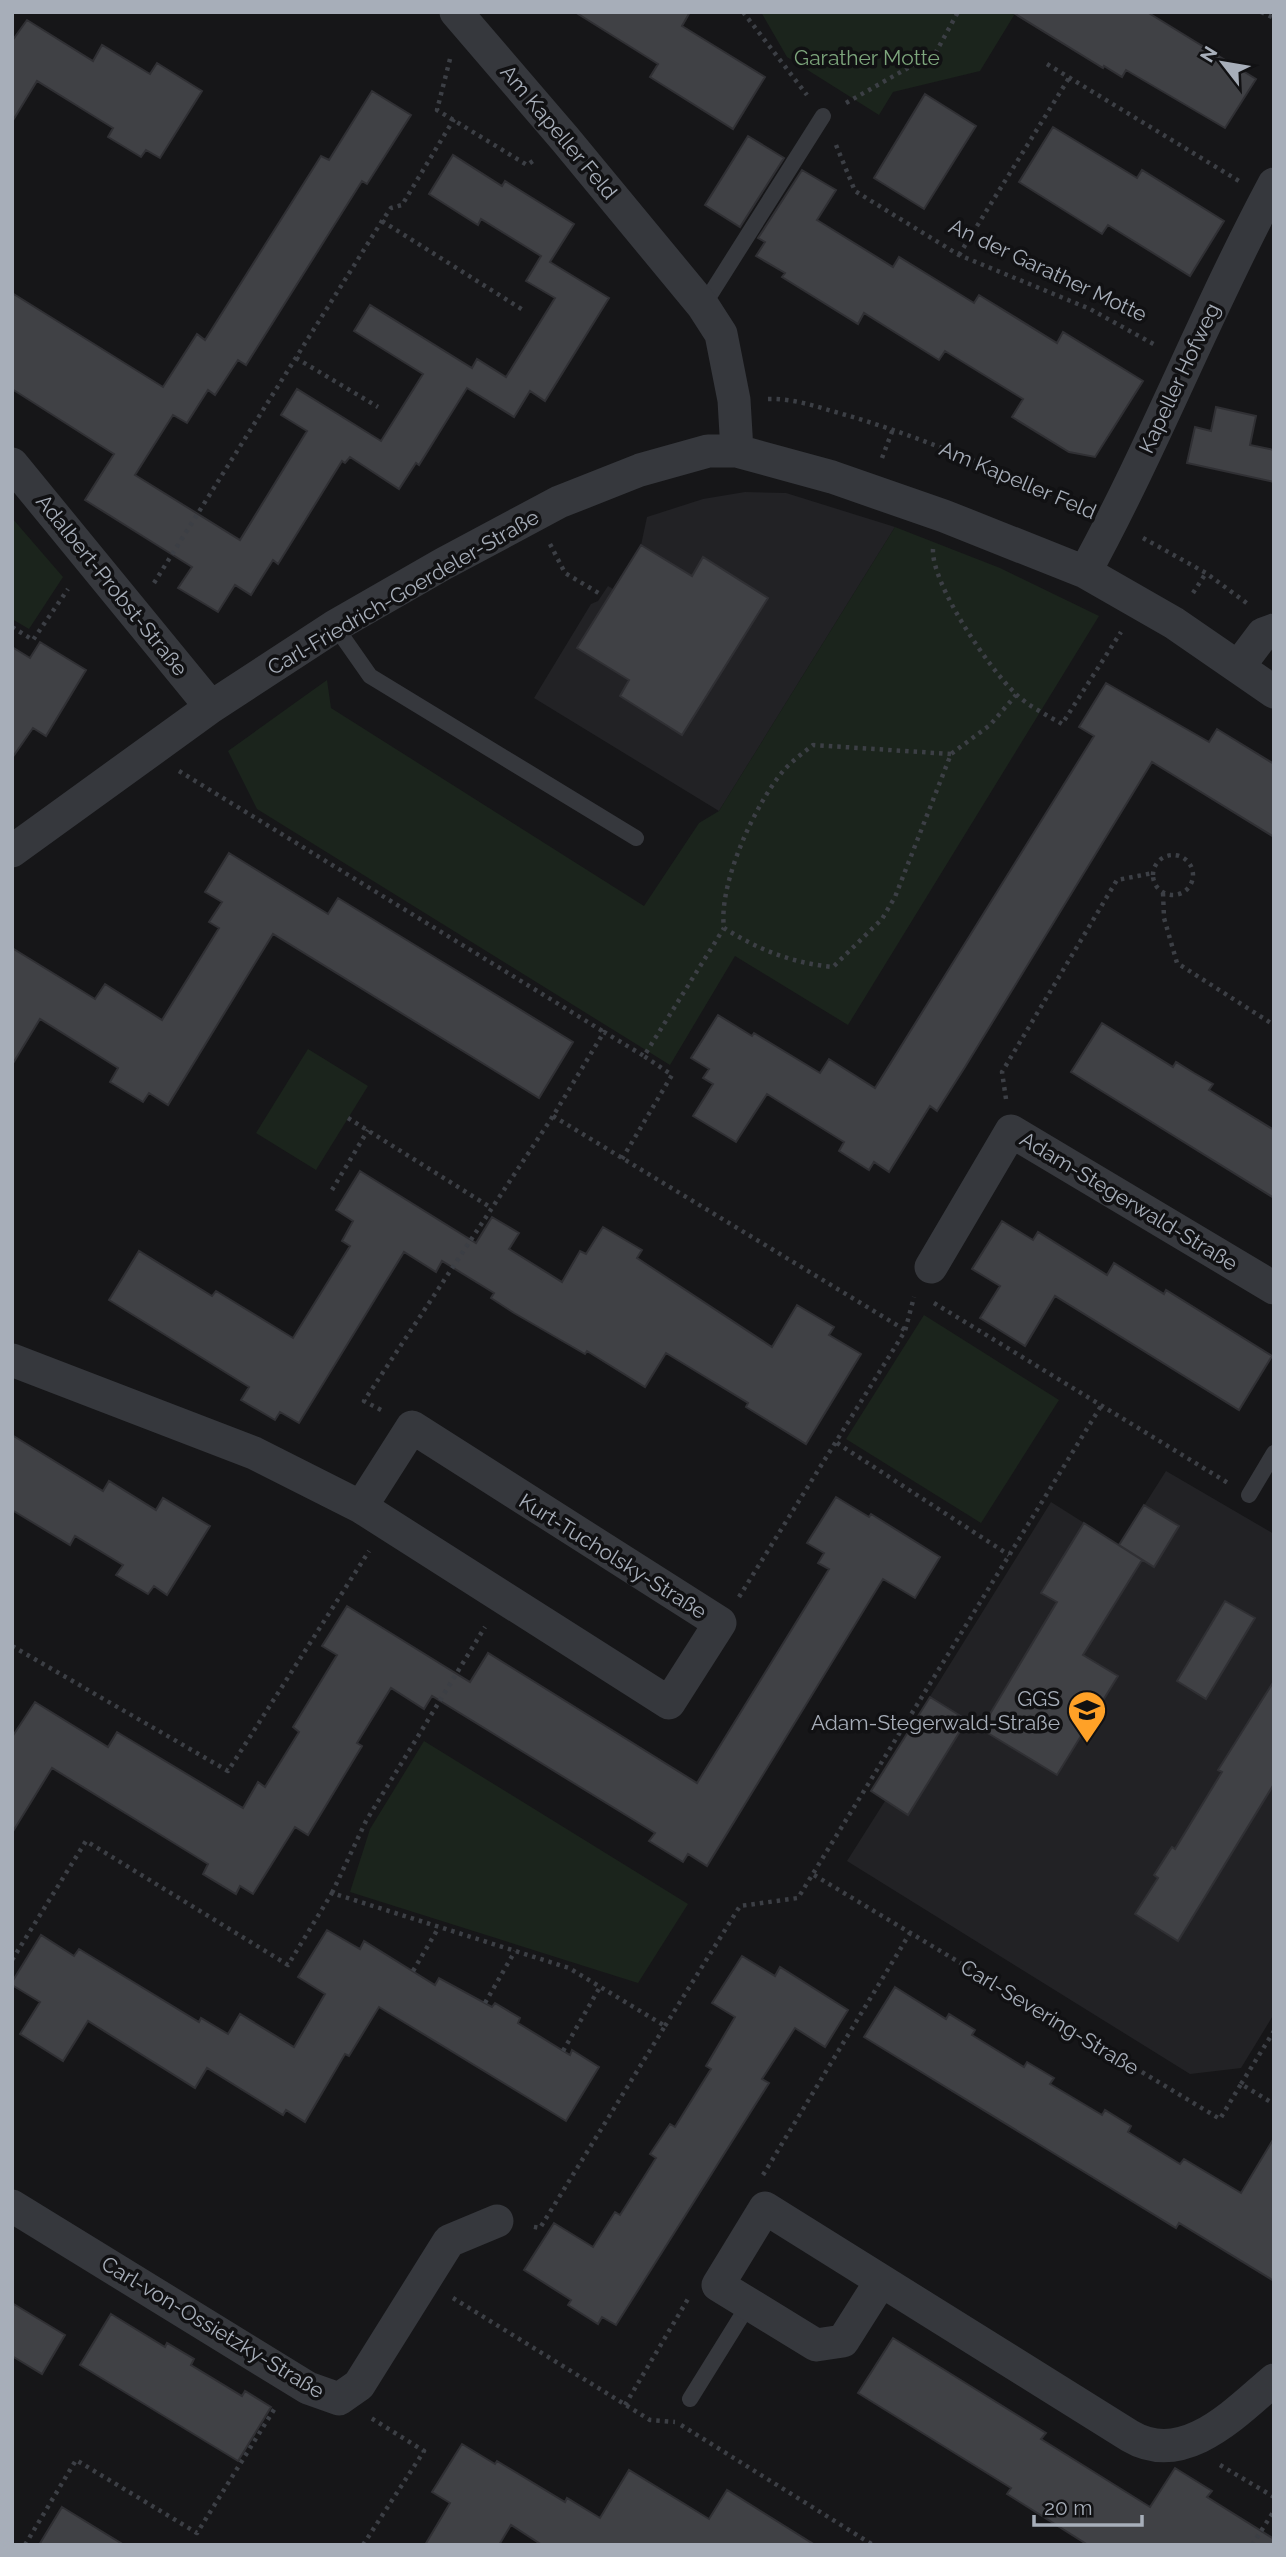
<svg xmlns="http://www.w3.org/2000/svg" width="1286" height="2557" font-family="Raleway,sans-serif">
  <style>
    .built { fill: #222225 }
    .green { fill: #1b241c }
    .building { fill: #404145; stroke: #303034; stroke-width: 2 }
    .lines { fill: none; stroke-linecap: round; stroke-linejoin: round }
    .path { stroke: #3c3f45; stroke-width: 4.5; stroke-dasharray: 3.5 5; stroke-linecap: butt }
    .lane { stroke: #36383d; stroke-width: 16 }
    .street { stroke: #36383d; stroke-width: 33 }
    .labels { text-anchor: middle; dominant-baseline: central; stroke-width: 7; stroke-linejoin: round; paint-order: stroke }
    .park-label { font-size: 21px; fill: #7da67c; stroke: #111113 }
    .street-label { font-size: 21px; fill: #a7aeb9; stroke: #111113 }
    .poi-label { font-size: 21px; fill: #a7aeb9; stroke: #111113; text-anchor: end }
  </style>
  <rect width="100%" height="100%" fill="#161618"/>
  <path class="built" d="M745,492L786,493L895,527L719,811L534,698L591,604L598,601L608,586L613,589L641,545L647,517L703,499Z
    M1166,1471L1274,1534V2014L1241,2068L1190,2074L847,1861L885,1801L871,1791L1051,1502L1119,1545Z"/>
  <path class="green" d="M761,12H1016L980,71L893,92L879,115L787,57Z
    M12,518L63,577L29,629L12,619Z
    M895,527L1000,568L1099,616L848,1025L735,956L670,1065L257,809L228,751L327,680L331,708L644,906L699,823L719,811Z
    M308,1049L368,1086L316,1170L256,1133Z
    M924,1315L1059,1400L981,1523L846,1439Z
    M424,1741L688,1904L638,1983L350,1892L370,1829Z"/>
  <path class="building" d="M575,12H690L682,26L765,77L733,129L650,77L658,64Z
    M1012,12H1147L1256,79L1225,128L1126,70L1122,77L1104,66L1103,68Z
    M27,20L93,61L102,45L150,74L157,63L202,91L160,158L146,150L141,157L108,137L113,128L37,81L12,122V41Z
    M372,91L411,115L367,184L362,181L246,365L238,360L215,395L208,390L187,423L173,415L135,475L240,540L307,431L281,415L297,389L381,441L423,374L354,331L370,305L472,368L477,359L506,377L555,298L526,281L541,256L481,219L478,225L429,194L453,155L502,186L505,181L574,224L550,262L609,298L545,401L530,391L514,417L467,388L419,465L416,463L399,489L350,457L345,463L342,461L278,564L273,560L251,595L235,585L218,612L178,588L192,567L85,500L114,454L12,389V293L163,387L197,334L205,340L321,156L329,160Z
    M925,94L976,126L924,209L874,178Z
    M1053,127L1137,178L1142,170L1224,221L1190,276L1108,225L1102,234L1019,182Z
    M748,136L784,158L740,227L705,205Z
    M802,170L836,190L817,220L893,267L899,257L974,303L979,295L1057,343L1063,332L1143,381L1095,457L1069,452L1012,417L1023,399L945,351L939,360L864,313L858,324L782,277L785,273L756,256L765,242L758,238Z
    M1216,407L1256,416L1250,445L1274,450V482L1187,463L1195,427L1211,431Z
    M641,545L692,576L703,557L768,598L682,735L620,696L629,680L577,648Z
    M40,642L86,670L46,736L33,728L12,758V647L30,658Z
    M1106,683L1209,742L1217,729L1274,764V837L1152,762L965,1067L937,1111L930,1106L889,1172L874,1162L869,1170L839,1151L844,1142L767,1094L736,1142L693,1116L713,1084L703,1078L709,1069L691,1058L718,1015L752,1036L754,1033L820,1073L829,1059L875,1088L1094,736L1079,727Z
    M229,853L328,914L338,898L573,1042L539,1098L273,934L168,1105L149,1093L143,1102L110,1082L118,1068L40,1019L12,1065V948L95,999L105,984L162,1020L219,928L209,922L222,902L205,892Z
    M1102,1023L1173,1067L1176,1062L1194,1073L1213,1084L1209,1090L1274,1130V1198L1071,1072Z
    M360,1171L476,1243L492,1217L519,1233L509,1249L562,1282L580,1251L586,1254L603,1227L642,1250L637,1258L772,1347L797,1305L834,1327L829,1335L861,1354L806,1444L746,1407L748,1403L666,1353L645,1387L587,1351L585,1354L514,1313L491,1298L494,1293L442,1261L436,1272L404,1252L299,1423L280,1412L275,1420L241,1400L249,1387L109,1300L139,1251L212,1296L216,1291L293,1338L350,1246L342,1241L353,1221L336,1210Z
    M1002,1221L1033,1240L1038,1232L1107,1275L1114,1263L1164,1294L1166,1290L1272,1356L1239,1410L1055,1296L1025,1346L980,1318L1000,1286L972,1269Z
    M12,1435L103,1491L109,1481L156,1510L163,1498L210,1526L167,1595L154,1586L148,1594L116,1575L123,1565L75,1536L70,1545L12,1510Z
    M836,1497L869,1517L871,1514L940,1557L915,1598L883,1579L707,1866L688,1854L683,1862L649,1841L655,1833L432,1696L424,1709L391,1688L357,1743L362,1746L308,1835L295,1827L253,1894L240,1886L236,1894L203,1874L208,1864L52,1768L12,1833V1737L35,1702L108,1747L117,1732L243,1808L258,1782L265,1787L299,1732L293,1727L337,1655L322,1646L347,1606L470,1682L488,1653L697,1783L829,1569L818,1563L824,1553L807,1543Z
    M1144,1505L1179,1526L1154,1567L1119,1545Z
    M1084,1523L1142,1560L1083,1655L1118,1676L1057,1775L981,1729L1057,1602L1041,1593Z
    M1225,1601L1255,1618L1206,1699L1177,1681Z
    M1274,1681V1784L1178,1941L1135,1914L1158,1878L1154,1875L1172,1847L1175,1849L1222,1772L1218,1770Z
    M930,1697L967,1720L908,1815L871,1791Z
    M327,1930L360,1949L364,1941L435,1985L439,1978L492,2007L495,2003L520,2018L518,2023L570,2055L572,2050L599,2067L566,2121L379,2007L349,2056L345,2054L305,2122L286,2110L283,2115L207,2068L195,2088L88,2021L63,2061L20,2034L40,2002L12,1985V1982L41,1935L74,1956L79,1949L199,2022L201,2018L228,2034L240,2014L294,2047L325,1994L298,1977Z
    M742,1956L775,1976L780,1967L848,2010L825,2047L795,2028L762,2079L769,2083L616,2325L602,2317L598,2324L568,2305L571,2300L524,2270L554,2223L593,2247L615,2212L620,2215L656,2158L650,2154L670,2124L675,2127L711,2069L706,2066L735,2017L712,2003Z
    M895,1987L946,2019L949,2014L975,2030L972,2035L1024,2067L1027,2062L1054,2078L1050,2084L1102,2115L1105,2110L1131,2126L1128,2132L1180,2164L1184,2159L1241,2193L1274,2138V2281L1179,2223L1176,2228L864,2037Z
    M12,2303L65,2335L42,2374L12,2356Z
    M111,2314L165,2347L167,2343L194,2359L191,2365L242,2396L245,2391L271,2407L238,2461L80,2365Z
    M893,2338L1046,2433L1041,2439L1150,2507L1175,2468L1212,2491L1207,2497L1274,2539V2545H1088L1007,2494L1011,2488L858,2393Z
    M462,2444L495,2464L497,2461L565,2502L567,2498L600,2518L629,2470L709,2519L727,2490L815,2545H542L511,2525L499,2545H425L450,2503L432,2492Z
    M62,2507L124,2545H39Z"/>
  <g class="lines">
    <path class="path" d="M743,12L807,95
      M1261,12L1274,18
      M450,59L437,110L527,165L536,159
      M1047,64L1239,181
      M846,103L936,52L958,12
      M836,145L855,191L902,220L959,255L1090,309L1157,346
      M382,221L523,310
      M959,255L1069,78
      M296,358L378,407
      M768,399C795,398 820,408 846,415C928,439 1004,473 1082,507
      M882,458L893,429
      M1143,538L1206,573L1248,604
      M550,544L565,573L602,595
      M933,549C931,584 990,670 1016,694C1028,706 1047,715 1062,724L1121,632
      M154,583L382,221L391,208L402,205L454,119
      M1193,593L1206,573
      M12,627L33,640L68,589
      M951,754L813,745C803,753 792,761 784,770C755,804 718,884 724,928C759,950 792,963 833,967L882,919L895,897L951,754L990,725L1016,695
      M179,771L604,1032
      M1153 875a20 20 0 1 1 40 0a20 20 0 1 1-40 0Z
      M1163,893L1164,918L1177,963L1274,1025
      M1006,1099L1002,1072L1117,880L1153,873
      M553,1116L905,1330
      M348,1118L490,1207
      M622,1159L672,1075L644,1056
      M332,1190L368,1130
      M934,1303L1228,1483
      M381,1410L364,1401L553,1116L604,1032L644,1056L724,928
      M837,1443L1009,1555
      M739,1597L905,1331L914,1297
      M12,1646L228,1771L369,1551
      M814,1875L1220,2119L1241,2084L1274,2104
      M332,1893L366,1821L485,1627
      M12,1960L86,1841L288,1965L332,1893L569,1968L665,2026L540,2228L529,2226
      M413,1971L439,1927
      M485,2003L515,1951
      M665,2026L740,1906L798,1898L1101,1406
      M563,2051L600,1987
      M1241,2084L1274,2031
      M763,2175L910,1933
      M453,2298L650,2420L675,2422
      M625,2405L688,2299
      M681,2425L873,2545
      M1220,2465L1274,2497
      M25,2545L76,2460L197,2533L275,2408
      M363,2545L424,2451L371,2418
      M1252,2545L1274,2511"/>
    <path class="lane" d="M703,306L823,116
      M335,626L370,676L636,838
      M1249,1495L1274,1453
      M690,2399L749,2304"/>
    <path class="street" d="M456,12L565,139L703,306L721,334L734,400L737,451
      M12,464L211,707
      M1085,572C1154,446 1206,311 1274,184
      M1239,666L1263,634L1274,630
      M12,851L211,707L335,626L443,564L559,502L640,470L708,451H737L832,477L944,516L1085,572L1174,623L1274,692
      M931,1267L1011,1131L1274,1288
      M12,1360L254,1453L361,1507L669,1703L720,1623L412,1427L361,1507
      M12,2206L308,2388L339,2399L359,2385L449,2241L497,2221
      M881,2281L843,2341L816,2345L718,2285L765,2208L1130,2436C1184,2468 1235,2413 1274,2380"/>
  </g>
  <defs>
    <g id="school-pin" transform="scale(2.0125)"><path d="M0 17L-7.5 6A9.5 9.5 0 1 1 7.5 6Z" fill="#ffa127" stroke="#111113"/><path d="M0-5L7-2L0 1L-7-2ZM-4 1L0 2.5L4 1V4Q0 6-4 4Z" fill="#111"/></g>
  </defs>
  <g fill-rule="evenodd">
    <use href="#school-pin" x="1087" y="1710"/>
  </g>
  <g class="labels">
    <g class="park-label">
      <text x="867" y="57">Garather Motte</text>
    </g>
    <g class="street-label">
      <text transform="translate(559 132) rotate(50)">Am Kapeller Feld</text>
      <text transform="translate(1048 270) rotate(25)">An der Garather Motte</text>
      <text transform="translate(1179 378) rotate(-65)">Kapeller Hofweg</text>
      <text transform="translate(1018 480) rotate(23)">Am Kapeller Feld</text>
      <text transform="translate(112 585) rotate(51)">Adalbert-Probst-Straße</text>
      <text transform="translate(403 592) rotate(-30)">Carl-Friedrich-Goerdeler-Straße</text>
      <text transform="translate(1129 1201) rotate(31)">Adam-Stegerwald-Straße</text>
      <text transform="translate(613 1556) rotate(32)">Kurt-Tucholsky-Straße</text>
      <text transform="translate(1050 2017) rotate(31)">Carl-Severing-Straße</text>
      <text transform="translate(213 2327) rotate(31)">Carl-von-Ossietzky-Straße</text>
    </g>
    <g class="poi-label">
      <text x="1060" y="1698">GGS<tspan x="1060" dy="24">Adam-Stegerwald-Straße</tspan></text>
    </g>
  </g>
  <rect width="1286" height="2557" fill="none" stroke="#a7aeb9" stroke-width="28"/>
  <g transform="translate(1223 63) rotate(301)" stroke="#111113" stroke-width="5" paint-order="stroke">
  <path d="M0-5L12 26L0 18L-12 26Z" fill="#a7aeb9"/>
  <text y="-10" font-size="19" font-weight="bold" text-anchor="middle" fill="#a7aeb9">N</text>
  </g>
  <path d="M1034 2515v10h108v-10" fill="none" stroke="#a7aeb9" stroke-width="3.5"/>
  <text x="1044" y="2515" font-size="21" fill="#a7aeb9" stroke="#111113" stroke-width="5" paint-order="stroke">20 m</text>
</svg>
